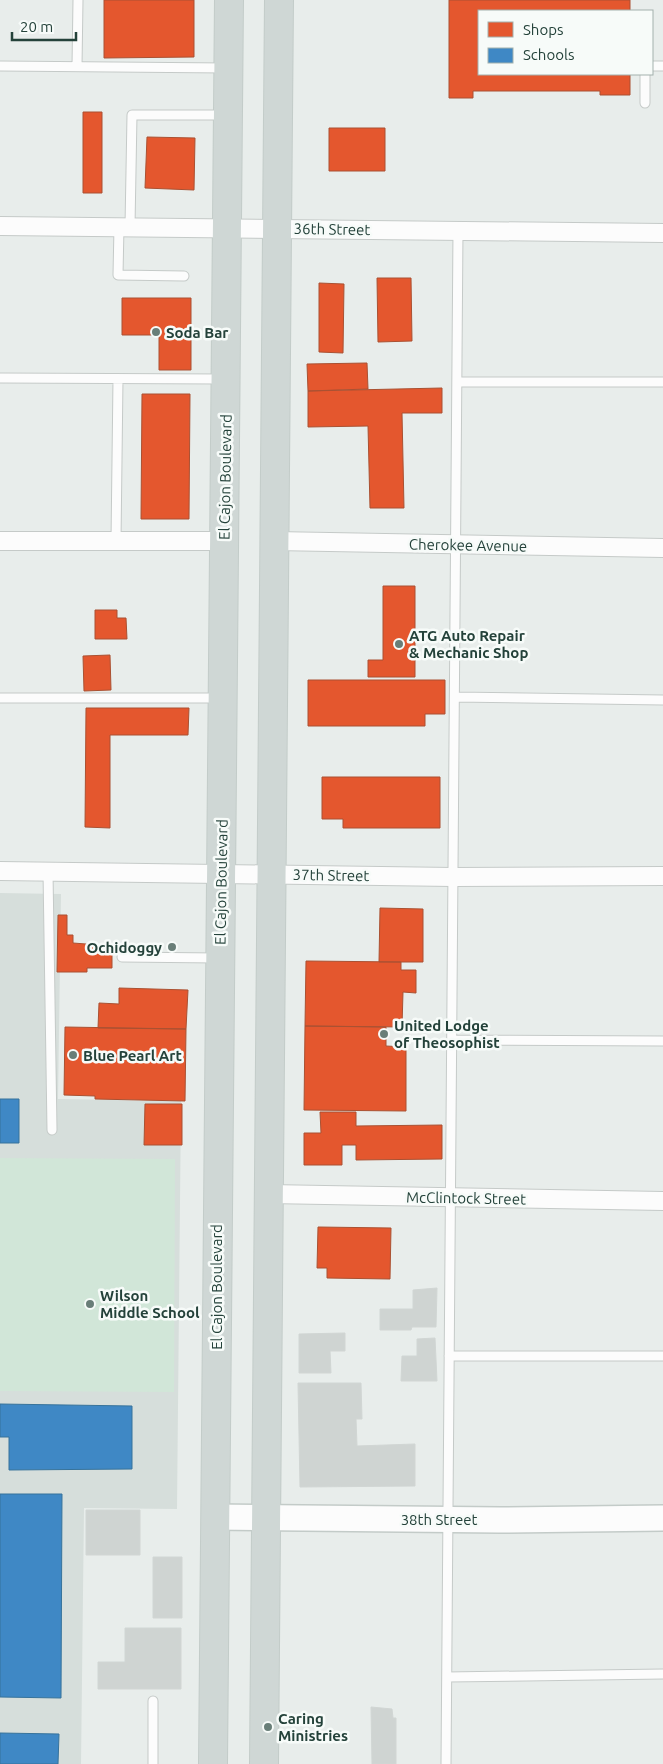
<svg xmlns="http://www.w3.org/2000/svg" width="663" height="1764" font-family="Ubuntu,sans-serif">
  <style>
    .built { fill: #d6dedb }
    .green { fill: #d1e6d8 }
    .shops { fill: #e4572e; stroke: #aa5132 }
    .schools { fill: #3f88c5; stroke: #37739b }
    .building { fill: #cfd4d2; stroke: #d1d6d4 }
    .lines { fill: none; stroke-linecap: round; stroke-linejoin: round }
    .lane-casing { stroke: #c5cac8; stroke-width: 11 }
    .street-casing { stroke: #c5cac8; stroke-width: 20 }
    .secondary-casing { stroke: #c3cbc8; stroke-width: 28 }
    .primary-casing { stroke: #c3ccc9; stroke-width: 30 }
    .lane { stroke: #fcfcfc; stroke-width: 9 }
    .street { stroke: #fcfcfc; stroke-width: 18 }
    .secondary { stroke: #fcfcfc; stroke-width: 25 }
    .primary { stroke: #cfd7d5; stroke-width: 28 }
    .poi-dot { fill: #697e78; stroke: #f7fbf9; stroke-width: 2 }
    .labels { text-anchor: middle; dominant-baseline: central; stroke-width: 5; stroke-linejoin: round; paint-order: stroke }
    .street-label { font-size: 15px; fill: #24423a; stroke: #f7fbf9 }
    .poi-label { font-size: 15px; font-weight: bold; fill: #24423a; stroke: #f7fbf9; text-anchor: start }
  </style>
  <rect width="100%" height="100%" fill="#e8edeb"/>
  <path class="built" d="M0,893L61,894L58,1099L181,1101L177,1509L84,1508L81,1764H0Z"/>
  <path class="green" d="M0,1158L175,1159L174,1392L0,1391Z"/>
  <path class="shops" d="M104,0H194V57L104,58Z
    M449,0H630V11H479V74H630V95H600V91H473V98H449Z
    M83,112H102V193H83Z
    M329,128H385V171H329Z
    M147,137L195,138L194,190L145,188Z
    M377,278H411L412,341L378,342Z
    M319,283L344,284L343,353L319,352Z
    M122,298H191V370H159V335H122Z
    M367,363L368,389L308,391L307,364Z
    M442,388V413H402L404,508H370L368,426L308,427V391Z
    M142,394H190L189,519H141Z
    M383,586H415V677H368V660H383Z
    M95,610H117V618H126L127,639H95Z
    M110,655L111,690L84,691L83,656Z
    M308,680H445V714H425V726H308Z
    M86,708H189L188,735H110V828L85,827Z
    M322,777H440V828H343V819H322Z
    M380,908L423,909V962H379Z
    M58,915H67V935H73V943L112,946V968H87V972H57Z
    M306,961L401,962V970H416V993L403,992L402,1027L305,1026Z
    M119,988L188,990L186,1029L98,1028L99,1003L119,1004Z
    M305,1026L386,1027V1046L406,1047V1111L304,1110Z
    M65,1027L186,1029L185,1101L95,1099V1096L64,1095Z
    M145,1104H182V1145H144Z
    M320,1112H356V1126L442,1125V1159L356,1160V1145H342V1165H304V1133H321Z
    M318,1227L391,1228L390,1279L327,1278V1268H317Z"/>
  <path class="schools" d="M0,1099H19V1143H0Z
    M0,1404L132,1406V1469L9,1470V1437H0Z
    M0,1494H62L61,1698L0,1697Z
    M0,1733L59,1734L58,1764H0Z"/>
  <path class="building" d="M437,1288L436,1327H412L411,1330H380V1309H413V1290Z
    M345,1333V1351H330L331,1373H299V1334Z
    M435,1338L437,1381H401L402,1356H417V1339Z
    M298,1383H361L362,1419H356L357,1446L415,1444V1486L300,1487Z
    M86,1510H140V1555H86Z
    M153,1557H182V1618H153Z
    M125,1628H181V1689H98V1662H125Z
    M371,1707L392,1709L393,1718H396V1764H372Z"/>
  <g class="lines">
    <g class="lane-casing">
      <path id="lane" d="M0,66L226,68
        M77,66L78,0
        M652,66H663
        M645,103V74
        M130,226L132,115H225
        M119,227L118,275L184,276
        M0,378L222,379
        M457,382H663
        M116,541L118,379
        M455,697L663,700
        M0,698H220
        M48,872L52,1130
        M122,957L217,958
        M452,1040L663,1041
        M449,1356H663
        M447,1677L663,1674
        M153,1764V1701
        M446,1764L458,231"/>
    </g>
    <g class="street-casing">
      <path id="street" d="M0,226L663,233
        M0,541H224
        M274,541L663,548
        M0,871L453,877L663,876
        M268,1194L663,1201"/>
    </g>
    <g class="secondary-casing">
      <path id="secondary" d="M215,1517L500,1520L663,1518"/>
    </g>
    <g class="primary-casing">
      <path id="primary" d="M213,1764L229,0
        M264,1764L279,0"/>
    </g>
    <use href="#lane" class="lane"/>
    <use href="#street" class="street"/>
    <use href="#secondary" class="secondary"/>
    <use href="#primary" class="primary"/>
  </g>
  <g class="poi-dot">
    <circle cx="156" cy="332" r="5"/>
    <circle cx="399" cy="644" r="5"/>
    <circle cx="172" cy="947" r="5"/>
    <circle cx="384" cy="1034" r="5"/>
    <circle cx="73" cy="1055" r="5"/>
    <circle cx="90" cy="1304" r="5"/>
    <circle cx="268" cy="1727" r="5"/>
  </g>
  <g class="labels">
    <g class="street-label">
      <text transform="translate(332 229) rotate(1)">36th Street</text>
      <text transform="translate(225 477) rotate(-89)">El Cajon Boulevard</text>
      <text transform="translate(468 545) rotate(1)">Cherokee Avenue</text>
      <text transform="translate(331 875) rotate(1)">37th Street</text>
      <text transform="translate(221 882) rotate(-89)">El Cajon Boulevard</text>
      <text transform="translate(466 1198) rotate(1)">McClintock Street</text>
      <text transform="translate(216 1287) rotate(-90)">El Cajon Boulevard</text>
      <text x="439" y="1519">38th Street</text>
    </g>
    <g class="poi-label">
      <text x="166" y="332">Soda Bar</text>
      <text x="409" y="635">ATG Auto Repair<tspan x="409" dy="17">&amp; Mechanic Shop</tspan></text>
      <text x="162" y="947" text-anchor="end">Ochidoggy</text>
      <text x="394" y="1025">United Lodge<tspan x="394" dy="17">of Theosophist</tspan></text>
      <text x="83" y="1055">Blue Pearl Art</text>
      <text x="100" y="1295">Wilson<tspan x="100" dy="17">Middle School</tspan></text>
      <text x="278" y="1718">Caring<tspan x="278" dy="17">Ministries</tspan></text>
    </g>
  </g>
  <rect x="478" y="10" width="175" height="65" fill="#f7fbf9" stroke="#a3b1ad"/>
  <rect x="488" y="22" width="25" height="15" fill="#e4572e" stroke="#a3b1ad"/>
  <text x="523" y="35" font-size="15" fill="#24423a">Shops</text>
  <rect x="488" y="48" width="25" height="15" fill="#3f88c5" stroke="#a3b1ad"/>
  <text x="523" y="60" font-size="15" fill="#24423a">Schools</text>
  <path d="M12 32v8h64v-8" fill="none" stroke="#24423a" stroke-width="2.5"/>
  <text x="20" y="32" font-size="15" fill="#24423a" stroke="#f7fbf9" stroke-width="4" paint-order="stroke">20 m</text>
</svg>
